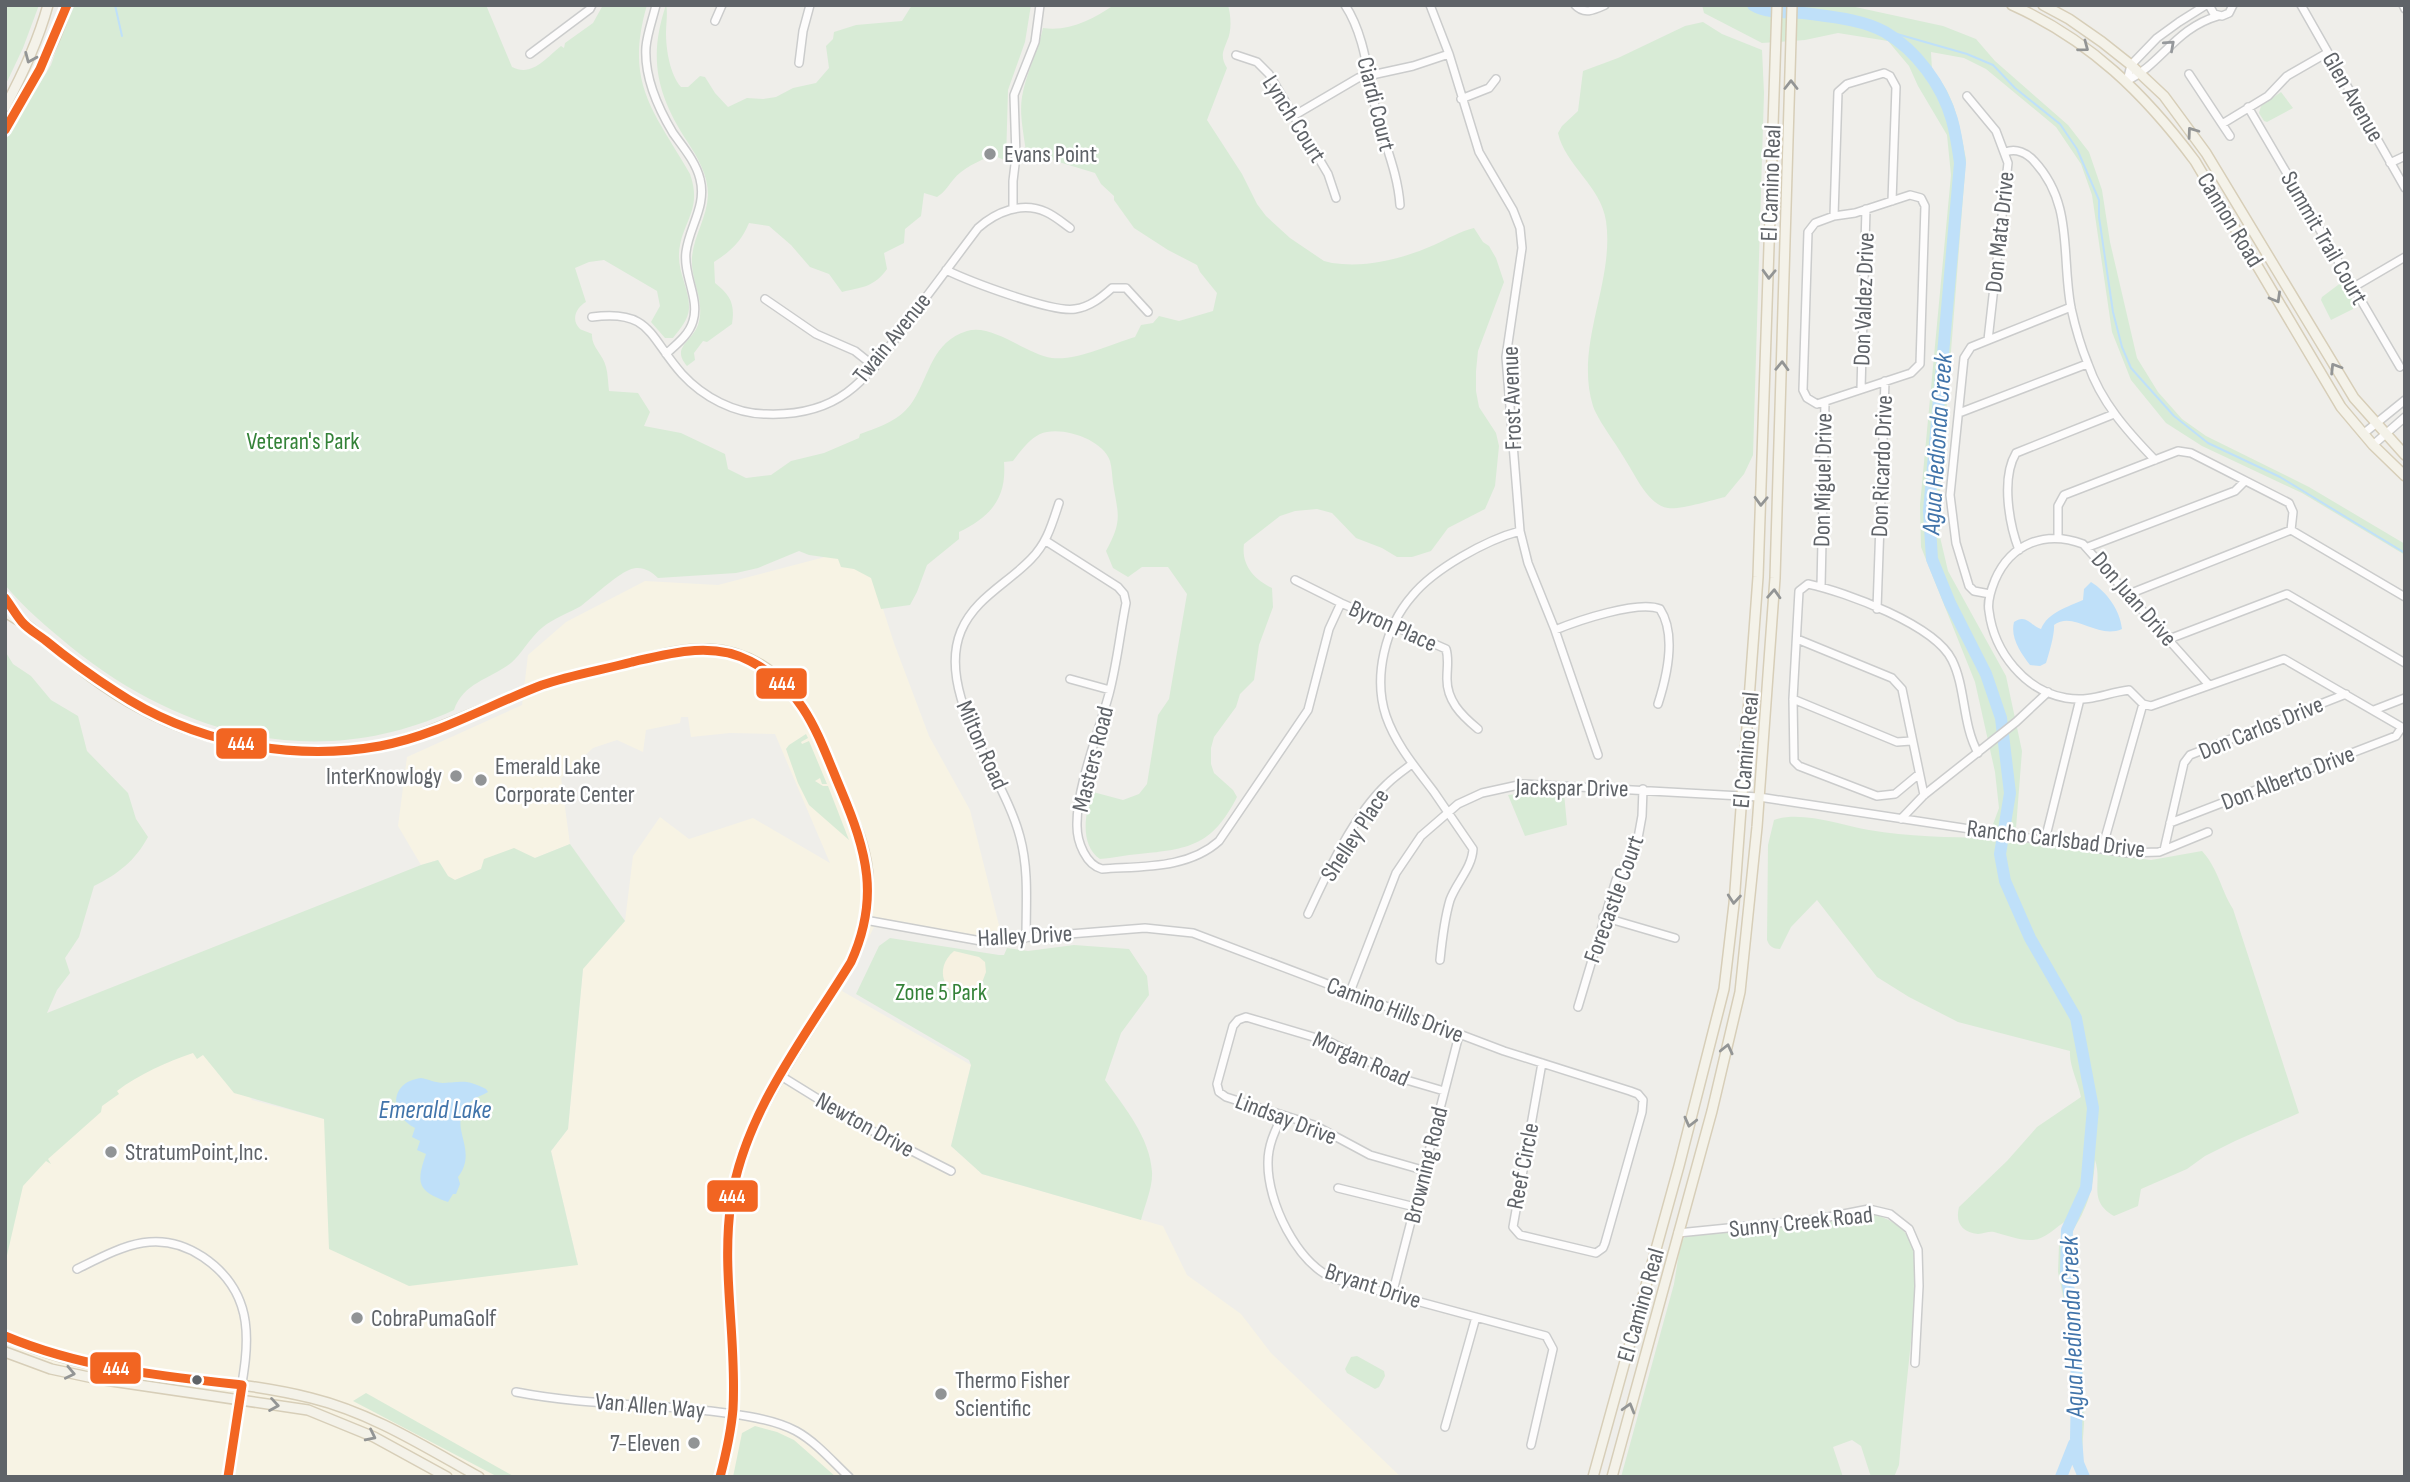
<svg xmlns="http://www.w3.org/2000/svg" width="2410" height="1482" font-family="'Sofia Sans Condensed',sans-serif">
  <style>
    .commercial { fill: #f7f3e4 }
    .green { fill: #d8ebd6 }
    .sand { fill: #f6f1e1 }
    .water { fill: #bfe0f9 }
    .lines { fill: none; stroke-linecap: round; stroke-linejoin: round }
    .stream { stroke: #bfe0f9; stroke-width: 2 }
    .river { stroke: #bfe0f9; stroke-width: 12 }
    .minor-casing { stroke: #cbcccc; stroke-width: 10 }
    .major-casing { stroke: #d7ceb8; stroke-width: 12 }
    .minor { stroke: #fdfcfc; stroke-width: 7 }
    .major { stroke: #f4f2e9; stroke-width: 9 }
    .bus-1-casing { stroke: #fff; stroke-width: 14 }
    .bus-1 { stroke: #f26522; stroke-width: 9 }
    .oneway { stroke: #96999c }
    .oneway2 { stroke: #939595 }
    .poi-dot { fill: #919496; stroke: #fff; stroke-width: 2.5 }
    .bus-dot { fill: #5f6368; stroke: #fff; stroke-width: 2.5 }
    .labels { text-anchor: middle; dominant-baseline: central; stroke-width: 5; stroke-linejoin: round; paint-order: stroke }
    .street-label { font-size: 24px; fill: #5f6368; stroke: #fff }
    .poi-label { font-size: 24px; fill: #5f6368; stroke: #fff; text-anchor: start }
    .park-label { font-size: 24px; fill: #348238; stroke: #fff }
    .water-label { font-size: 26px; font-style: italic; fill: #4174aa; stroke: #fff }
    .line-badge { stroke: #fff; stroke-width: 2.5 }
    .badge-label { font-size: 19px; text-anchor: middle; font-weight: bold; fill: #fff }
  </style>
  <rect width="100%" height="100%" fill="#efeeea"/>
  <path class="commercial" d="M863,547L894,643L929,736L970,810L1004,945L874,927L842,991L971,1065L951,1146L982,1174L1163,1226L1187,1275L1241,1314L1271,1353L1401,1477H5V1168L198,1029L252,1100L324,1119L578,1265L551,1151L568,1129L583,968L625,921L633,856L660,817L689,839L753,818L830,863L775,734L730,733L691,737L688,717H681L680,723L646,730L643,752L617,740L593,748L561,778L570,844L535,858L481,869L455,880L448,877L438,860L421,865L398,826L407,757L522,705L528,655L566,622L645,581L718,585Z"/>
  <path class="green" d="M5,5H39L23,48L5,86Z
    M72,5H486L512,67C532,77 545,59 561,46L564,48L565,43L593,23L603,5H647C624,84 654,111 690,174C703,211 681,222 679,254C678,273 690,291 689,309C688,320 680,329 673,338H665L651,322L660,306L657,291L604,260L589,262L575,268L586,302C577,307 570,319 580,329C581,330 591,333 592,334C591,347 603,354 606,367C608,374 608,383 609,391L638,393L650,412L644,426L681,433L725,454L728,469L746,478L771,475L791,461L824,453L859,438L860,434C880,427 901,420 913,401C930,374 932,342 967,331C992,323 1026,354 1052,358C1076,361 1112,344 1135,337L1141,325L1153,323L1159,316L1179,321L1213,311L1217,293L1200,272L1197,265L1168,250L1134,228L1114,200V196L1101,184L1095,173L1026,152C1024,135 1019,114 1022,97C1026,73 1038,51 1043,28C1069,32 1093,19 1114,5H1228C1231,16 1232,31 1227,41C1223,52 1220,56 1227,68L1207,120L1242,174L1257,204L1266,216L1290,238L1324,261L1332,263C1367,268 1402,259 1434,245C1449,238 1459,232 1474,228L1483,242L1489,246L1496,258L1504,282L1478,351L1476,371V391L1479,407L1496,433L1499,446L1495,486L1485,509L1448,528L1431,551L1412,557H1397L1382,548L1356,538L1332,513L1317,509L1295,511L1280,516L1244,544C1241,565 1254,579 1272,588L1273,607L1259,645L1254,680L1240,694L1236,707L1214,737L1211,748V764L1214,773L1233,790L1237,797C1212,846 1189,849 1139,854C1126,855 1113,858 1100,859C1079,845 1085,811 1093,792L1123,800L1139,794L1147,784L1158,715L1169,699L1187,594L1168,567H1142L1128,577L1113,568L1106,551C1123,520 1118,515 1113,483C1112,476 1112,468 1110,461C1103,439 1060,425 1040,434C1029,439 1020,452 1013,461L1004,462C1007,499 990,517 959,532V539L927,565L917,592L910,605L881,609L871,578L854,569L841,567L838,559L809,555L799,551L758,568L736,573L658,578C650,570 640,565 629,570C615,576 594,596 581,606C569,613 554,618 543,627C531,636 520,656 511,663C490,679 463,683 454,710C319,772 184,738 71,647C47,627 25,609 5,585V141L51,65Z
    M666,5C668,12 666,24 666,33C666,50 670,74 681,87H688L700,76L705,77L715,93L728,107L747,98L763,99L776,97L793,88L816,83L829,68L826,46L833,39L834,32L856,25L902,21L912,5H1031L1025,42L1008,90L1006,161L993,155C979,161 962,168 953,180C947,187 945,192 937,197L924,193L921,216L905,229L904,243L884,253L887,269C874,287 863,287 842,292L829,274L810,267L791,245L769,226L749,223C741,242 731,251 714,262L715,283C731,296 735,304 732,324L707,342L703,341L694,353L695,360L687,366C671,347 691,343 698,325C706,301 690,281 692,257C694,235 707,218 708,195C708,175 698,158 687,141C657,95 648,58 666,5Z
    M1702,5H1846L1943,26L1976,39L1995,61L2068,125L2089,152L2102,190L2110,242L2137,358L2158,392L2182,419L2206,436L2309,487L2405,544V555L2302,493L2202,446L2166,423L2131,380L2112,332L2092,195L2081,164L2056,127L1986,69L1964,58L1931,52L1932,70C1955,94 1960,127 1966,159L1939,505L1940,537L1948,571L2006,676L2022,751L2015,841L2151,860L2202,851C2219,870 2220,888 2233,909L2299,1113L2235,1141L2205,1156L2187,1169L2141,1189L2138,1206L2114,1216C2087,1200 2103,1184 2095,1160C2094,1178 2091,1196 2083,1212C2079,1222 2071,1230 2070,1241C2066,1270 2077,1299 2081,1327C2084,1352 2081,1381 2084,1408C2086,1431 2077,1455 2088,1477H2077L2071,1445L2074,1371L2071,1335L2058,1272L2059,1245L2066,1221C2056,1227 2045,1239 2033,1240C2020,1241 2006,1235 1994,1232C1988,1231 1984,1234 1978,1234C1962,1232 1955,1223 1959,1207L2007,1161L2037,1127L2081,1097C2078,1082 2069,1066 2070,1051L1958,1022L1909,997L1877,977L1817,900L1791,927L1780,949C1773,949 1769,946 1767,940L1768,845L1774,820C1800,810 1842,825 1869,830C1908,837 1949,837 1988,838L1999,808L1995,772L1975,682L1921,547L1920,505L1951,175L1947,135L1918,86L1909,66L1888,41L1838,33L1805,40L1762,43L1704,13Z
    M1703,22L1722,34L1762,50L1764,93L1753,455L1744,474L1725,497C1713,500 1679,510 1668,508C1648,505 1636,476 1626,461C1618,446 1598,421 1593,406C1574,345 1615,282 1606,221C1601,186 1565,165 1558,133L1562,126L1578,111L1583,71L1618,58L1685,26Z
    M2281,92L2293,108L2267,122L2264,121L2259,113L2261,106Z
    M2342,282L2352,299L2353,309L2331,320L2321,300L2322,297Z
    M5,651L13,664L31,676L51,700L78,716L87,751L128,793L136,819L148,837C135,861 118,874 94,886L79,937L65,958L70,973L57,990L47,1013L421,865L438,860L448,876L455,880L481,869L484,859L514,848L535,858L570,844L625,921L583,969L568,1129L551,1151L578,1265L409,1286L329,1249L324,1119L234,1093L203,1055L197,1059L193,1053C167,1062 139,1074 117,1091L119,1094L102,1106L101,1112L48,1159L51,1164L46,1161L23,1186L5,1264Z
    M806,734L808,738L801,742L802,744L809,741L827,784H822L820,778L815,781L823,786H828L849,840L809,805L798,783L786,749L789,745Z
    M1535,792L1564,793L1567,825L1525,836L1508,795Z
    M890,938L999,955H1004L1007,948L1028,951L1074,945L1129,949L1147,976L1149,995L1121,1033L1105,1080C1124,1107 1150,1137 1152,1172C1153,1186 1145,1205 1141,1220L982,1174L951,1146L971,1065L969,1060L856,994L879,946Z
    M1863,1213C1882,1214 1904,1225 1912,1243C1922,1269 1913,1323 1910,1351C1906,1389 1902,1427 1899,1465L1894,1477H1871L1861,1446L1852,1440L1833,1447L1843,1477H1621L1674,1284L1681,1240L1689,1235L1752,1230Z
    M1357,1356L1384,1371L1385,1376L1379,1387L1375,1389L1347,1373L1345,1369L1351,1357Z
    M366,1393L515,1477H498L353,1401Z
    M755,1426L777,1432L794,1440L836,1477H733L742,1433Z"/>
  <path class="sand" d="M954,951L979,957L985,962L986,972L977,996C948,1003 930,971 954,951Z"/>
  <path class="water" d="M2091,582C2107,592 2120,610 2122,629C2097,640 2074,610 2054,625C2055,633 2049,654 2046,663L2040,666L2030,665C2021,653 2010,638 2014,622C2026,613 2031,626 2041,629C2048,612 2068,607 2083,600L2084,589Z
    M421,1078C428,1079 436,1083 443,1083C463,1082 466,1079 486,1089L488,1092C483,1095 478,1096 473,1100C442,1125 481,1147 458,1177L460,1184L456,1194H453L448,1202C417,1191 416,1183 426,1154L417,1150L420,1141L412,1137L415,1128C389,1115 389,1082 421,1078Z"/>
  <g class="lines">
    <path class="stream" d="M115,5L122,36
      M1883,30L1967,54L1993,65L2015,88L2060,124L2077,149L2099,200V217L2113,312L2122,347L2131,368L2174,416L2208,443L2280,477L2405,553"/>
    <path class="river" d="M1753,5C1770,15 1792,11 1811,14C1834,17 1864,20 1885,32C1916,50 1942,85 1952,120C1956,134 1958,149 1960,163L1929,511L1932,559L1950,603L1986,674L2001,718L2010,793L2000,854L2005,881L2030,938L2076,1018L2093,1108L2086,1188L2067,1230L2066,1274L2075,1325L2077,1390L2076,1438L2078,1463L2084,1477
      M2061,1477L2074,1444"/>
    <g class="minor-casing">
      <path id="minor" d="M656,5C653,18 647,34 646,47C644,77 658,108 673,133C683,147 696,162 700,179C707,206 689,227 686,252C683,275 700,299 693,321C689,335 677,344 666,354
        M1345,5C1366,37 1368,79 1377,115C1385,145 1398,174 1400,205
        M1430,5L1449,54L1479,152L1513,210L1520,228L1522,248L1506,357L1520,531L1528,563L1555,630L1598,755
        M1575,5C1584,15 1594,10 1605,5
        M2209,5L2214,14L2222,16L2229,13L2233,5
        M2301,5L2405,188
        M2403,5L2405,9
        M715,21L722,5
        M530,54L590,9L592,5
        M1236,55L1257,62L1269,74L1328,174L1336,198
        M799,63L803,31L810,5
        M2189,74L2222,124L2268,96L2287,76L2327,53
        M2127,81C2162,63 2176,28 2218,16
        M2127,81L2131,65L2157,38L2179,22L2206,5
        M1967,96L1996,131L2008,163L1988,340
        M1461,99L1489,88L1496,79
        M2248,107L2400,367
        M1295,115L1358,78L1413,66L1449,54
        M2222,124L2230,136
        M2006,152C2016,148 2027,153 2034,161C2074,204 2061,255 2071,308C2075,326 2081,347 2088,364C2101,402 2127,431 2155,460
        M2390,163L2405,156
        M1910,195L1921,198L1925,206L1920,364L1911,373L1817,404L1807,398L1803,390L1808,232L1815,223L1834,216L1855,213Z
        M1013,209V181L1016,156L1014,95L1035,42L1040,5
        M1834,216L1838,92L1847,84L1884,73L1890,76L1896,87L1892,201
        M946,270C969,281 1052,313 1075,309C1090,307 1102,297 1112,288H1126L1148,312
        M2352,288L2405,257
        M765,299L816,334L855,351L875,367
        M592,317C651,309 649,337 682,374C703,397 735,414 766,414C846,417 869,374 911,317C934,287 956,257 978,228C996,212 1022,201 1046,212C1055,216 1063,223 1070,228
        M1861,389L1866,209
        M1959,413L2087,364
        M2363,434L2405,400
        M2373,445L2405,417
        M2058,537V506L2064,495L2178,451L2191,453L2289,503L2293,512L2291,530
        M1046,541L1118,587L1124,594L1126,603C1120,633 1117,664 1109,694C1099,731 1076,789 1077,826C1077,842 1086,865 1102,869C1142,866 1188,869 1219,841L1308,710L1329,629L1341,603
        M2088,547L2235,491L2245,481
        M2019,550C2009,524 2001,478 2016,453L2114,414
        M1295,580L1341,603L1446,649C1449,659 1447,667 1447,677C1446,700 1461,715 1478,729
        M1821,587L1825,402
        M1990,594L1974,591L1969,586L1956,543L1950,495L1964,358L1971,347L2071,307
        M2129,594L2291,530L2405,597
        M1877,609L1885,381
        M1555,630C1577,621 1638,600 1660,609C1677,635 1667,676 1658,704
        M1797,639L1892,678L1902,689L1924,795
        M2169,639L2287,594L2405,663
        M1070,679L1110,690
        M2209,685L2083,544C2046,530 2011,543 1995,580C1991,590 1987,601 1989,611C1994,652 2025,691 2066,698C2092,702 2105,693 2129,690L2143,704L2151,706L2284,659L2405,729
        M1793,699L1897,742L1911,741
        M2374,710L2405,698
        M1919,774L1895,794L1877,796L1799,766L1794,761L1793,699L1799,591L1808,584C1846,592 1935,625 1952,660C1966,688 1962,724 1978,753
        M1901,819L1924,795L2016,722L2048,692
        M2170,823L2396,736L2402,727
        M2045,840L2080,699
        M2102,849L2143,704
        M2164,850L2184,763L2190,755L2346,694
        M1308,914C1327,873 1353,816 1387,784C1394,777 1404,770 1412,764
        M1603,917L1675,938
        M865,920L981,941L1145,928L1193,933L1504,1051L1630,1091L1638,1094L1643,1100L1642,1112L1605,1243L1603,1248L1596,1253L1520,1235L1513,1227L1542,1063
        M1026,938C1026,904 1029,870 1020,837C1004,775 935,694 961,631C975,598 1007,584 1031,559C1047,543 1052,524 1059,503
        M1440,960C1442,940 1444,920 1450,900C1456,883 1472,868 1473,849C1460,830 1447,811 1434,792C1416,768 1396,745 1386,716C1373,677 1385,627 1412,596C1434,569 1486,540 1520,531
        M1350,992L1396,873L1421,836L1458,804L1482,793L1523,784L1759,797L2128,853L2159,852L2208,832
        M1578,1007L1616,880L1630,857L1638,838L1642,816L1643,789
        M781,1076L857,1123L951,1171
        M1282,1116C1275,1131 1268,1145 1268,1162C1267,1202 1297,1264 1335,1279L1546,1336L1553,1349L1531,1445
        M1426,1171L1370,1155L1314,1125L1226,1097L1219,1092L1217,1084L1233,1026L1238,1020L1246,1017L1330,1042L1403,1079L1444,1091
        M1338,1188L1415,1207
        M1678,1233L1818,1219L1869,1209L1890,1214L1909,1229L1918,1250L1919,1286L1915,1363
        M77,1269C120,1248 157,1226 203,1257C262,1297 247,1353 237,1413C233,1434 231,1455 228,1477
        M1392,1295L1459,1035
        M516,1392C577,1404 640,1404 702,1410C732,1414 769,1417 796,1431C816,1442 832,1461 849,1477
        M1445,1427L1476,1317"/>
    </g>
    <g class="major-casing">
      <path id="major" d="M2012,5C2090,40 2145,94 2195,161L2341,407L2373,445L2405,476
        M2043,5L2069,19L2102,42L2131,65L2164,96L2206,153L2354,398L2405,455
        M5,107C23,74 38,41 48,5
        M5,130C30,90 53,50 67,5
        M5,598L21,620
        M5,611C11,617 17,619 24,623C32,629 39,635 46,641C76,666 106,690 140,708C215,749 331,767 413,737C458,721 501,700 546,684C571,675 598,670 624,664C652,657 680,648 709,649C792,655 814,726 841,791C853,819 869,852 868,884C868,912 862,936 851,962C808,1036 743,1116 731,1202C718,1293 750,1388 720,1477
        M5,1336C98,1381 212,1373 311,1398C372,1413 425,1447 479,1477
        M5,1352L51,1369L98,1379L308,1410L374,1437L447,1477
        M1593,1477L1679,1166L1724,989L1734,904L1758,577L1777,5
        M1612,1477L1712,1111L1740,992L1757,827L1775,578L1792,5"/>
    </g>
    <use href="#minor" class="minor"/>
    <use href="#major" class="major"/>
    <g class="bus-1-casing">
      <path id="bus-1" d="M5,130L40,69L67,5
        M5,598C11,606 16,615 22,622C28,629 37,634 45,640C67,658 90,675 115,691C191,742 290,762 380,746C436,736 489,705 542,685C571,675 602,670 632,662C670,653 713,641 750,661C806,690 818,736 841,790C867,852 880,898 851,962C805,1037 744,1113 731,1202C721,1271 737,1340 733,1409C731,1432 726,1454 720,1477
        M5,1336C81,1368 161,1376 242,1385L228,1477"/>
    </g>
    <use href="#bus-1" class="bus-1"/>
  </g>
  <defs><path id="oneway-chevron" d="M-2-3.5L2.5 0L-2 3.5" fill="none" stroke-width="1.6" stroke-linecap="round" stroke-linejoin="round" transform="scale(1.75)"/></defs>
  <use class="oneway" href="#oneway-chevron" transform="translate(2170 45) rotate(-42)"/>
  <g class="oneway2">
    <use href="#oneway-chevron" transform="translate(2084 47) rotate(37)"/>
    <use href="#oneway-chevron" transform="translate(30 58) rotate(113)"/>
    <use href="#oneway-chevron" transform="translate(1791 85) rotate(-90)"/>
    <use href="#oneway-chevron" transform="translate(2192 132) rotate(-126)"/>
    <use href="#oneway-chevron" transform="translate(1769 274) rotate(92)"/>
    <use href="#oneway-chevron" transform="translate(2276 298) rotate(60)"/>
    <use href="#oneway-chevron" transform="translate(1782 366) rotate(-88)"/>
    <use href="#oneway-chevron" transform="translate(2335 368) rotate(-122)"/>
    <use href="#oneway-chevron" transform="translate(1761 501) rotate(92)"/>
    <use href="#oneway-chevron" transform="translate(1774 594) rotate(-87)"/>
    <use href="#oneway-chevron" transform="translate(1734 899) rotate(95)"/>
    <use href="#oneway-chevron" transform="translate(1727 1049) rotate(-77)"/>
    <use href="#oneway-chevron" transform="translate(1690 1122) rotate(104)"/>
    <use href="#oneway-chevron" transform="translate(70 1373) rotate(12)"/>
    <use href="#oneway-chevron" transform="translate(274 1405) rotate(9)"/>
    <use href="#oneway-chevron" transform="translate(1629 1408) rotate(-74)"/>
    <use href="#oneway-chevron" transform="translate(371 1436) rotate(26)"/>
  </g>
  <g class="poi-dot">
    <circle cx="990" cy="154" r="7"/>
    <circle cx="456" cy="776" r="7"/>
    <circle cx="481" cy="780" r="7"/>
    <circle cx="111" cy="1152" r="7"/>
    <circle cx="357" cy="1318" r="7"/>
    <circle cx="941" cy="1394" r="7"/>
    <circle cx="694" cy="1443" r="7"/>
  </g>
  <circle class="bus-dot" cx="197" cy="1380" r="6"/>
  <g class="labels">
    <g class="street-label">
      <text transform="translate(2353 97) rotate(60)">Glen Avenue</text>
      <text transform="translate(1376 104) rotate(76)">Ciardi Court</text>
      <text transform="translate(1294 119) rotate(58)">Lynch Court</text>
      <text transform="translate(1771 183) rotate(-88)">El Camino Real</text>
      <text transform="translate(2230 220) rotate(59)">Cannon Road</text>
      <text transform="translate(2000 232) rotate(-84)">Don Mata Drive</text>
      <text transform="translate(2324 238) rotate(60)">Summit Trail Court</text>
      <text transform="translate(1864 299) rotate(-88)">Don Valdez Drive</text>
      <text transform="translate(892 338) rotate(-51)">Twain Avenue</text>
      <text transform="translate(1512 398) rotate(-92)">Frost Avenue</text>
      <text transform="translate(1882 466) rotate(-88)">Don Ricardo Drive</text>
      <text transform="translate(1823 480) rotate(-89)">Don Miguel Drive</text>
      <text transform="translate(2134 599) rotate(49)">Don Juan Drive</text>
      <text transform="translate(1393 626) rotate(24)">Byron Place</text>
      <text transform="translate(2261 728) rotate(-22)">Don Carlos Drive</text>
      <text transform="translate(982 745) rotate(66)">Milton Road</text>
      <text transform="translate(1746 750) rotate(-85)">El Camino Real</text>
      <text transform="translate(1093 759) rotate(-76)">Masters Road</text>
      <text transform="translate(2288 778) rotate(-21)">Don Alberto Drive</text>
      <text transform="translate(1572 788) rotate(1)">Jackspar Drive</text>
      <text transform="translate(1355 835) rotate(-57)">Shelley Place</text>
      <text transform="translate(2056 839) rotate(7)">Rancho Carlsbad Drive</text>
      <text transform="translate(1614 899) rotate(-70)">Forecastle Court</text>
      <text transform="translate(1025 936) rotate(-3)">Halley Drive</text>
      <text transform="translate(1395 1010) rotate(21)">Camino Hills Drive</text>
      <text transform="translate(1361 1059) rotate(24)">Morgan Road</text>
      <text transform="translate(1286 1119) rotate(21)">Lindsay Drive</text>
      <text transform="translate(865 1125) rotate(29)">Newton Drive</text>
      <text transform="translate(1426 1165) rotate(-76)">Browning Road</text>
      <text transform="translate(1523 1166) rotate(-79)">Reef Circle</text>
      <text transform="translate(1801 1222) rotate(-6)">Sunny Creek Road</text>
      <text transform="translate(1373 1286) rotate(18)">Bryant Drive</text>
      <text transform="translate(1641 1305) rotate(-74)">El Camino Real</text>
      <text transform="translate(650 1406) rotate(5)">Van Allen Way</text>
    </g>
    <g class="poi-label">
      <text x="1004" y="154">Evans Point</text>
      <text x="495" y="766">Emerald Lake<tspan x="495" dy="28">Corporate Center</tspan></text>
      <text x="442" y="776" text-anchor="end">InterKnowlogy</text>
      <text x="125" y="1152">StratumPoint,Inc.</text>
      <text x="371" y="1318">CobraPumaGolf</text>
      <text x="955" y="1380">Thermo Fisher<tspan x="955" dy="28">Scientific</tspan></text>
      <text x="680" y="1443" text-anchor="end">7-Eleven</text>
    </g>
    <g class="park-label">
      <text x="303" y="441">Veteran's Park</text>
      <text x="941" y="992">Zone 5 Park</text>
    </g>
    <g class="water-label">
      <text transform="translate(1938 444) rotate(-86)">Agua Hedionda Creek</text>
      <text x="435" y="1110">Emerald Lake</text>
      <text transform="translate(2073 1327) rotate(-92)">Agua Hedionda Creek</text>
    </g>
  </g>
  <g class="line-badge">
    <rect x="755" y="667" width="53" height="33" rx="7" fill="#f26522"/>
    <rect x="215" y="727" width="53" height="33" rx="7" fill="#f26522"/>
    <rect x="706" y="1179" width="53" height="34" rx="7" fill="#f26522"/>
    <rect x="89" y="1351" width="53" height="34" rx="7" fill="#f26522"/>
  </g>
  <g class="badge-label">
    <text x="782" y="690">444</text>
    <text x="241" y="750">444</text>
    <text x="732" y="1203">444</text>
    <text x="116" y="1375">444</text>
  </g>
  <rect width="2410" height="1482" fill="none" stroke="#5f6368" stroke-width="14"/>
</svg>
